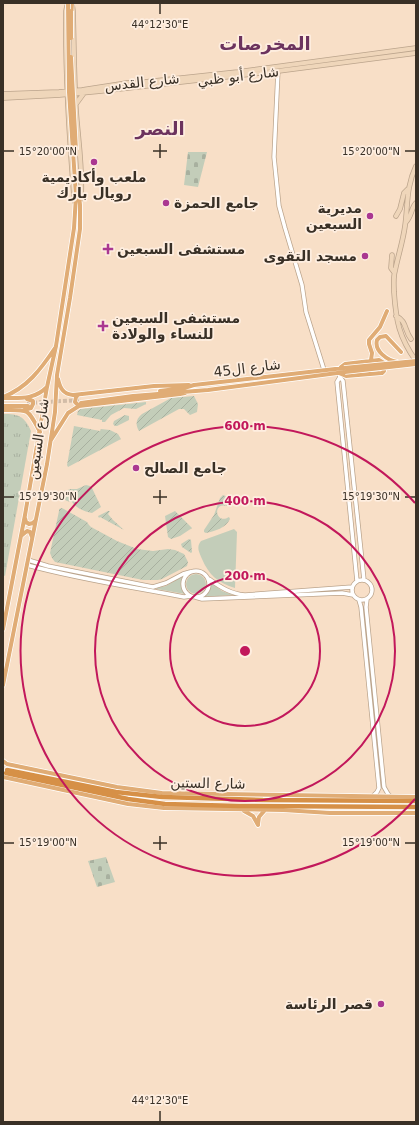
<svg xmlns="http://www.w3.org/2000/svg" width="419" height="1125" font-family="'DejaVu Sans','Noto Sans Arabic',sans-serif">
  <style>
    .grass { fill: #c3cdb9 }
    .cemetery { fill: url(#cemetery-stones) }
    .park { fill: url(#park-tufts) }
    .garden { fill: url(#garden-furrows) }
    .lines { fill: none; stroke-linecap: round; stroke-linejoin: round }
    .primary-tunnel { stroke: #d2bca7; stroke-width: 4; stroke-dasharray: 4 2; stroke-linecap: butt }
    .tertiary-casing { stroke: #bba48c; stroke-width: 5 }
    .secondary-casing { stroke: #bba48c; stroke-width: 5.5 }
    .primary-casing { stroke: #fff; stroke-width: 5.5 }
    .trunk-casing { stroke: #fff; stroke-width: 6 }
    .tertiary { stroke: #fff; stroke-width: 3.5 }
    .secondary { stroke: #efd6ba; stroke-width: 4 }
    .primary { stroke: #e0ac75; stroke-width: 4 }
    .trunk { stroke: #d69047; stroke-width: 4.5 }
    .primary-bridge-casing { stroke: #fff; stroke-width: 5.5; stroke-linecap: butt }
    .primary-bridge { stroke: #e0ac75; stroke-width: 4 }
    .ticks { fill: none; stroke: #393026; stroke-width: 1.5 }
    .ring { fill: none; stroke: #c2185b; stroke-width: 2 }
    .poi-dot { fill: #aa3791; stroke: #feeee0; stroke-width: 1.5 }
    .labels { text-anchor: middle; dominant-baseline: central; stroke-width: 3.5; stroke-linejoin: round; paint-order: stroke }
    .street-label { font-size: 14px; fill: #393026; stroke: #feeee0 }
    .poi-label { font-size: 14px; font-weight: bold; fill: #393026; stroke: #feeee0; text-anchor: start }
    .district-label { font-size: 18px; font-weight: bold; fill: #6c335e; stroke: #feeee0 }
    .ticks-label { font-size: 10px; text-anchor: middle; fill: #393026; stroke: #feeee0; stroke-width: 3.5; stroke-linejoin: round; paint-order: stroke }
    .centre { fill: #c2185b; stroke: #feeee0; stroke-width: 2 }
    .ring-label { font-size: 12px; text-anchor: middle; font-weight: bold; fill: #c2185b; stroke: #feeee0; stroke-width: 3.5; stroke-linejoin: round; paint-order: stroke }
  </style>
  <defs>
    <pattern id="cemetery-stones" width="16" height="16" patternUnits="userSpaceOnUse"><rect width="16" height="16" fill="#c3cdb9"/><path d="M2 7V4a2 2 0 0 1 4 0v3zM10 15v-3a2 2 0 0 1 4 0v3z" fill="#a8b09f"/></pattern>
    <pattern id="park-tufts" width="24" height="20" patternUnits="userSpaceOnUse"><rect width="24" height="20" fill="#c3cdb9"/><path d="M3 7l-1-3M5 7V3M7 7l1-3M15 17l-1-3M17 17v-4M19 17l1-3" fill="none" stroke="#a8b09f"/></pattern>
    <pattern id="garden-furrows" width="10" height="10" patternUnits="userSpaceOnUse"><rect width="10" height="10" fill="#c3cdb9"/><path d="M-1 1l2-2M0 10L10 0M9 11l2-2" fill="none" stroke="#a8b09f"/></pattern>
  </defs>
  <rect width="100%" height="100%" fill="#f8dfc7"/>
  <path class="grass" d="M234,529L237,532L235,588C218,583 209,575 202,559C199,552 196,547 201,541Z
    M186 584a10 10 0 1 1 20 0a10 10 0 1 1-20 0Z
    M183,576C179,582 181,589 185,594L157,589V588L166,586Z
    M211,583L222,591L233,595L203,597V596L209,591Z"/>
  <path class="cemetery" d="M188,152H207L198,187L184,185Z
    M106,857L115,882L97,887L88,861Z"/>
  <path class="park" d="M3,414C19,414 24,416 31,431L5,576L3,575Z"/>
  <path class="garden" d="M194,396L198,404L197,412L190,415L184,409H179L139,431C135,424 136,419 142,414L171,398Z
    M146,402V404L136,409L124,408L111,415L105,422H102V420L77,415L78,411L81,409Z
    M125,415L129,416V420L117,426H115L113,424L114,421Z
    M74,426L100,431L101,429L110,430L118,434L121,439L68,467L67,465Z
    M86,485L90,486L92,488L101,507L92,513C85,512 76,508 72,502L67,501L62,498L63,491H64L71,489H77Z
    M223,495L227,497L230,507C211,499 215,526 229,517L230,519C226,528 215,531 206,533L204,532V530L214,515L220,498Z
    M62,508L87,522L89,525L91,527L117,541L137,549L153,551L168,549L175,550L184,554L188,562L187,566L162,579L158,580H143L55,562L52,558L50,553L59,511V509Z
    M108,511H110L108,514L113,520L124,530L100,517L99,518L98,516Z
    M175,511L192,528L180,536L171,539L168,537L165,516Z
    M189,539L191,540L192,552L191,553L182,547L181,544Z"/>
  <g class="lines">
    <path class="primary-tunnel" d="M27,403L81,400"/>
    <g class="tertiary-casing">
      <path id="tertiary" d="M278,71L274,157L279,206L285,228L302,285L306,312L325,373
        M339,373L340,377L343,381L364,580
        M340,377L337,382L357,581
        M28,560L48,566L153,587L166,583L183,574L190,572
        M27,565C78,579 132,587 184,597L191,596
        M183 584a13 13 0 1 1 26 0a13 13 0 1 1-26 0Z
        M209,579C220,587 231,594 245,595L352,587
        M352 590a10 10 0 1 1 20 0a10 10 0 1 1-20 0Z
        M195,597L202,599L342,593L353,595
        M367,599L366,607L384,787L388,794L391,797
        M359,600L361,607L379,788L377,792L372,797"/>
    </g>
    <g class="secondary-casing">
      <path id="secondary" d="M72,4L73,11C74,44 74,77 76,110C78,139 83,169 81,199
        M67,6L66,11C65,73 69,134 74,196L75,202
        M3,94L59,92L82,90L127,83L145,82L238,72L416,48
        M3,98L59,95L101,91L278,71L416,53
        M76,104L84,93
        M416,166C406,187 408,205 405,226C403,241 398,256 395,271C393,278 394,285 394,292C396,321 399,337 416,361
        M396,216L400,209L404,193L408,189
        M406,222C412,216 411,208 416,203
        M392,255L391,268L394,272
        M396,316C407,321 404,330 411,339"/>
    </g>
    <g class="primary-casing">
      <path id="primary" d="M71,11L72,3
        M370,361L371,360L372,353L369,344V340L380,327L387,311
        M397,362C387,360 374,351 377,340L380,337L386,336L401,352
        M339,373L346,376L382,373L384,371V363L379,360L345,364L341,367
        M58,379C60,388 63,394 73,395L154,386L189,385
        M160,391L184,388L194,385L344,368
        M78,395L76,397L75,402L79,406
        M3,397C27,388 41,369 55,348
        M3,398C20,398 34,400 47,387
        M81,403L133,396L208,390L345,372
        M3,406H28
        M3,410C30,410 27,408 40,432
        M24,410L31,408L33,404V401L27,399
        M51,440L68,413L79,406L180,394L185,393
        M25,518L26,522L29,524L33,523L35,521
        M21,536L27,531L30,532L32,537
        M3,629L25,515L47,387L56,346L74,228L76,196
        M3,685L47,464L55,412L57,375L70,298L80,229V205L79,195
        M3,761L7,764L117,787L162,793L416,797
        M3,777L128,804L164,808L283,810L330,813H416
        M244,811L253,816L258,825
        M258,824L259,817L265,810"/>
    </g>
    <g class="trunk-casing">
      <path id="trunk" d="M7,770L116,792L162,797L263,800L416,801
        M6,773L128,799L165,804L239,806L416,807"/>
    </g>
    <use href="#tertiary" class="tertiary"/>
    <use href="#secondary" class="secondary"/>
    <use href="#primary" class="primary"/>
    <use href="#trunk" class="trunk"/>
    <g class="primary-bridge-casing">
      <path id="primary-bridge" d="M68,3L69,92L76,196
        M71,38V11
        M71,57L76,150
        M344,368L416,361
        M345,372L416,364"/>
    </g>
    <use href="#primary-bridge" class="primary-bridge"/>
  </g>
  <path class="ticks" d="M160,4V14M160,144V158M4,151H14M153,151H167M405,151H415M160,490V504M4,497H14M153,497H167M405,497H415M160,836V850M4,843H14M153,843H167M405,843H415M160,1111V1121"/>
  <g class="ring">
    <circle cx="245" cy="651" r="75"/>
    <circle cx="245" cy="651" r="150"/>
    <path d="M415 799A225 225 0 1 1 415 503"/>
  </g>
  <g class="poi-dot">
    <circle cx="94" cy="162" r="4"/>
    <circle cx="166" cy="203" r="4"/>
    <circle cx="370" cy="216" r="4"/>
    <path d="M106 243h4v4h4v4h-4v4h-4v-4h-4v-4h4z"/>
    <circle cx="365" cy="256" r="4"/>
    <path d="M101 320h4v4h4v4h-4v4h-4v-4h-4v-4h4z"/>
    <circle cx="136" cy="468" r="4"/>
    <circle cx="381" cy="1004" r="4"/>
  </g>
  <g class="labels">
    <g class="street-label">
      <text transform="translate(238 76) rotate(-7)">شارع أبو ظبي</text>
      <text transform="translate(142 82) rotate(-6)">شارع القدس</text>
      <text transform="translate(247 368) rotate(-7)">شارع ال45</text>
      <text transform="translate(38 439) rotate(-82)">شارع السبعين</text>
      <text transform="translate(208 783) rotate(1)">شارع الستين</text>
    </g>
    <g class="poi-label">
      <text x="94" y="177" text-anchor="middle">ملعب وأكاديمية<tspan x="94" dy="16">رويال بارك</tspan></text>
      <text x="174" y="203">جامع الحمزة</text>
      <text x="362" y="208" text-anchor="end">مديرية<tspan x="362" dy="16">السبعين</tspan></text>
      <text x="117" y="249">مستشفى السبعين</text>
      <text x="357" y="256" text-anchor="end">مسجد التقوى</text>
      <text x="112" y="318">مستشفى السبعين<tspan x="112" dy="16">للنساء والولادة</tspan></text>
      <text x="144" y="468">جامع الصالح</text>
      <text x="373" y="1004" text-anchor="end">قصر الرئاسة</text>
    </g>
    <g class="district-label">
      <text x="265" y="43">المخرصات</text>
      <text x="160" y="128">النصر</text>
    </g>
  </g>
  <g class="ticks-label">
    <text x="160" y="28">44°12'30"E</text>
    <text x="48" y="155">15°20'00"N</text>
    <text x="371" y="155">15°20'00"N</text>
    <text x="48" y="500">15°19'30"N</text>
    <text x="371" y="500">15°19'30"N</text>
    <text x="48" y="846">15°19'00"N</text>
    <text x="371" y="846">15°19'00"N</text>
    <text x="160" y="1104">44°12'30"E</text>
  </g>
  <circle cx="245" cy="651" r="6" class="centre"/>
  <g class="ring-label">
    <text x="245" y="430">600 m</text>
    <text x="245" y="505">400 m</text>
    <text x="245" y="580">200 m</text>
  </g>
  <rect width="419" height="1125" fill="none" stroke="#393026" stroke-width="8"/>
</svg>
